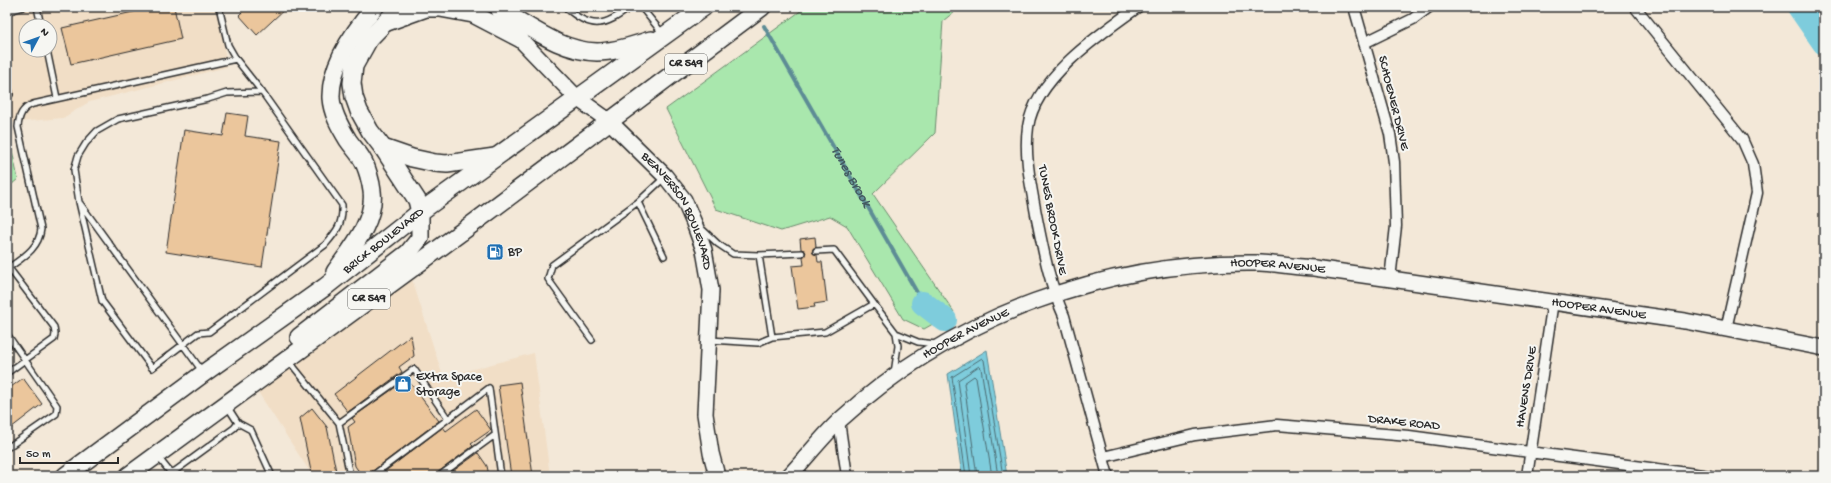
<svg xmlns="http://www.w3.org/2000/svg" width="1831" height="483" font-family="'Gochi Hand',sans-serif">
  <style>
    .built { fill: #f1dec6; fill-rule: evenodd }
    .green { fill: #a9e7ad; stroke: #6a896c }
    .water { fill: #7eccdc; stroke: #5d8c95 }
    .lines { fill: none; stroke-linecap: round; stroke-linejoin: round }
    .shore { stroke: #4c6b72; stroke-width: 1 }
    .stream { stroke: #5d8c95; stroke-width: 4 }
    .river { stroke: #7eccdc; stroke-width: 24 }
    .building { fill: #ebc69c; stroke: #2b2b2b }
    .lane-casing { stroke: #2b2b2b; stroke-width: 8 }
    .street-casing { stroke: #2b2b2b; stroke-width: 13 }
    .secondary-casing { stroke: #2b2b2b; stroke-width: 18 }
    .primary-casing { stroke: #2b2b2b; stroke-width: 20 }
    .lane { stroke: #f6f6f2; stroke-width: 5 }
    .street { stroke: #f6f6f2; stroke-width: 10 }
    .secondary { stroke: #f6f6f2; stroke-width: 15 }
    .primary { stroke: #f6f6f2; stroke-width: 17 }
    .labels { text-anchor: middle; dominant-baseline: central; stroke-width: 4; stroke-linejoin: round; paint-order: stroke }
    .shield { fill: #f6f6f2; stroke: #686867; stroke-width: 1 }
    .shield-label { font-size: 12px; font-weight: bold; fill: #2b2b2b }
    .street-label { font-size: 13px; fill: #2b2b2b; stroke: #f6f6f2 }
    .poi-label { font-size: 13px; fill: #2b2b2b; stroke: #f6f6f2; text-anchor: start }
    .water-label { font-size: 14px; font-style: italic; fill: #445b60; stroke: #f6f6f2 }
  </style>
  <rect width="100%" height="100%" fill="#f3e8d8"/>
  <filter id="ink" filterUnits="userSpaceOnUse"><feTurbulence type="fractalNoise" baseFrequency=".025" numOctaves="2"/><feDisplacementMap in="SourceGraphic" scale="8" xChannelSelector="R" yChannelSelector="G"/><feConvolveMatrix kernelMatrix="1 2 1 2 8 2 1 2 1" color-interpolation-filters="sRGB"/></filter>
  <g filter="url(#ink)">
    <path class="built" d="M7,7H218L227,67L89,102L63,118L7,123ZM26,26H50V50H26Z
      M412,279L443,377L534,353L550,476H311L310,472L258,392Z"/>
    <path class="green" d="M806,7H960L943,21L935,133L873,194L954,312L924,329L903,319L847,226L830,216L781,231L716,209L666,109Z
      M7,126L18,179L11,185L7,183Z"/>
    <path class="water" d="M987,350L1007,476H962L948,374Z"/>
    <g class="lines">
      <path class="shore" d="M966,476L952,377L982,358L984,360L1003,476
        M971,476L958,380L979,366L981,368L998,476
        M977,476L964,383L974,376L976,378L992,476"/>
      <path class="stream" id="s1" d="M764,26L923,303"/>
      <path class="river" d="M1799,7L1824,43
        M923,303L945,320"/>
    </g>
    <path class="building" d="M155,7H174L181,39L71,64L62,28Z
      M247,7H287L257,35L239,15Z
      M227,113L248,116L245,136L281,141L262,267L166,252L184,130L223,136Z
      M815,237L816,247L813,249L812,252L817,255L818,262H822L827,302L814,304L815,307L798,309L792,266L804,265L803,257L806,252L801,249L800,239Z
      M411,335L414,356L399,367L402,372L348,412L334,394Z
      M23,378L42,404L7,431V390Z
      M407,379L439,421L370,473L368,476H362L355,466L348,427L355,422L352,418Z
      M520,382L533,476H511L498,385Z
      M312,408L327,427L337,476H312L300,418Z
      M476,409L491,430L471,444L473,446L437,473L435,476H379L443,427L446,431Z
      M478,453L487,466L489,476H446Z"/>
    <g class="lines">
      <g class="lane-casing">
        <path id="lane" d="M37,7L41,26
          M565,7C592,31 605,26 631,7
          M641,7L663,34
          M7,12L23,7
          M47,50L57,98
          M7,79L10,94
          M79,202L102,301L152,368L198,333L209,332L325,245C337,231 343,224 342,205L262,92L236,59L228,45L219,7
          M638,202L664,256
          M702,229L718,244L733,254L759,255L802,253
          M816,251L834,250L874,304
          M759,255L772,337
          M7,269C22,258 39,249 41,229L18,127C19,116 22,108 33,104L236,59
          M896,333L918,342L936,344
          M7,334L57,406L56,414L7,448
          M592,340L548,279L552,265L638,202L665,177
          M710,340L758,343L772,337L825,332L874,304L896,333L898,346L894,373
          M289,361L339,423L350,476
          M202,371L79,202L74,170L78,156L86,143L97,131L118,119L208,99L227,93L262,92
          M7,373L54,339L55,334L54,327L9,268
          M238,423L251,430L272,476
          M339,423L414,369L448,419L489,388L501,476
          M158,457L170,472L175,471L234,428L238,423L227,406
          M372,476L448,419
          M439,476L495,435"/>
      </g>
      <g class="street-casing">
        <path id="street" d="M1354,7L1390,134L1394,162L1396,226L1390,279
          M1635,7L1742,139L1753,164L1757,193L1726,329
          M1364,43L1413,19L1429,7
          M839,421L847,476
          M1103,457L1195,435L1277,425L1409,436L1710,476
          M1108,476L1064,316C1049,283 1043,249 1036,214C1031,186 1024,156 1028,127C1035,78 1100,34 1138,7
          M1527,476L1553,301"/>
      </g>
      <g class="secondary-casing">
        <g id="secondary">
          <path id="s2" d="M513,29L519,38L577,98L609,121L665,176L684,200L694,223L704,250L711,290L705,414L711,453L717,476"/>
          <path id="s3" d="M789,476C806,458 822,437 840,420C953,316 1106,260 1260,263C1278,264 1296,267 1314,268L1685,321L1824,348"/>
        </g>
      </g>
      <g class="primary-casing">
        <g id="primary">
          <path d="M400,7L369,39L354,66L352,83L354,97L359,111L370,131L383,148L412,158L435,163L447,164L495,157"/>
          <path d="M500,10C531,27 560,51 597,52C615,52 634,45 651,40"/>
          <path d="M387,22L426,8H440L473,14L519,38"/>
          <path d="M335,272C351,249 376,221 372,191C371,182 367,167 362,159C358,152 352,146 348,140C340,127 332,113 331,98C330,65 354,31 375,7"/>
          <path d="M299,337L408,253L420,238V212L417,200L383,148"/>
          <path id="s4" d="M65,476L204,373L325,287L420,212L704,7"/>
          <path d="M128,476L471,225L762,7"/>
        </g>
      </g>
      <use href="#lane" class="lane"/>
      <use href="#street" class="street"/>
      <use href="#secondary" class="secondary"/>
      <use href="#primary" class="primary"/>
    </g>
  </g>
  <defs>
    <g id="fuel-square" transform="scale(0.9)"><rect x="-9" y="-9" width="18" height="18" rx="4" fill="#1f6fb2" stroke="#f6f6f2"/><path d="M-5.5-6h7V0h2V4h1.3V-2.5L3-4.5l.8-.8L6-3V5H2.5V1h-1V6h-7ZM-4.2-4.7v3.2H.2V-4.7Z" fill="#fff"/></g>
    <g id="shop-square" transform="scale(0.9)"><rect x="-9" y="-9" width="18" height="18" rx="4" fill="#1f6fb2" stroke="#f6f6f2"/><path d="M-5-2.5h2.3a2.7 3.5 0 0 1 5.4 0H5L5.5 6h-11ZM-1.5-2.5h3a1.5 2.3 0 0 0-3 0Z" fill="#fff"/></g>
  </defs>
  <g fill-rule="evenodd">
    <use href="#fuel-square" x="495" y="252"/>
    <use href="#shop-square" x="403" y="384"/>
  </g>
  <g class="labels">
    <g class="shield">
      <rect x="665" y="54" width="42" height="20" rx="3"/>
      <rect x="348" y="289" width="42" height="20" rx="3"/>
    </g>
    <g class="shield-label">
      <text x="686" y="64">CR 549</text>
      <text x="369" y="299">CR 549</text>
    </g>
    <g class="street-label">
      <text transform="translate(1393 103) rotate(76)">SCHOENER DRIVE</text>
      <text stroke="none"><textPath href="#s2" startOffset="249">BEAVERSON BOULEVARD</textPath></text>
      <text transform="translate(1052 220) rotate(79)">TUNES BROOK DRIVE</text>
      <text stroke="none"><textPath href="#s4" startOffset="396">BRICK BOULEVARD</textPath></text>
      <text stroke="none"><textPath href="#s3" startOffset="553">HOOPER AVENUE</textPath></text>
      <text stroke="none"><textPath href="#s3" startOffset="877">HOOPER AVENUE</textPath></text>
      <text stroke="none"><textPath href="#s3" startOffset="229">HOOPER AVENUE</textPath></text>
      <text transform="translate(1527 387) rotate(-81)">HAVENS DRIVE</text>
      <text transform="translate(1404 423) rotate(6)">DRAKE ROAD</text>
    </g>
    <g class="poi-label">
      <text x="508" y="252">BP</text>
      <text x="416" y="377">Extra Space<tspan x="416" dy="15">Storage</tspan></text>
    </g>
    <g class="water-label">
      <text stroke="none"><textPath href="#s1" startOffset="174">Tunes Brook</textPath></text>
    </g>
  </g>
  <rect width="1831" height="483" fill="none" stroke="#f6f6f2" stroke-width="24"/>
  <rect x="12" y="12" width="1807" height="459" fill="none" stroke="#2b2b2b" stroke-width="1.5" filter="url(#ink)"/>
  <g transform="translate(38 38) rotate(49)"><circle r="19" fill="#f6f6f2" stroke="#a5a5a2"/>
  <path d="M0-3L7 15L0 10L-7 15Z" fill="#1f6fb2"/>
  <text y="-6" font-size="11" font-weight="bold" text-anchor="middle" fill="#2b2b2b">N</text>
  </g>
  <path d="M20 457v6h98v-6" fill="none" stroke="#2b2b2b" stroke-width="2"/>
  <text x="26" y="457" font-size="12" fill="#2b2b2b" stroke="#f6f6f2" stroke-width="3" paint-order="stroke">50 m</text>
</svg>
